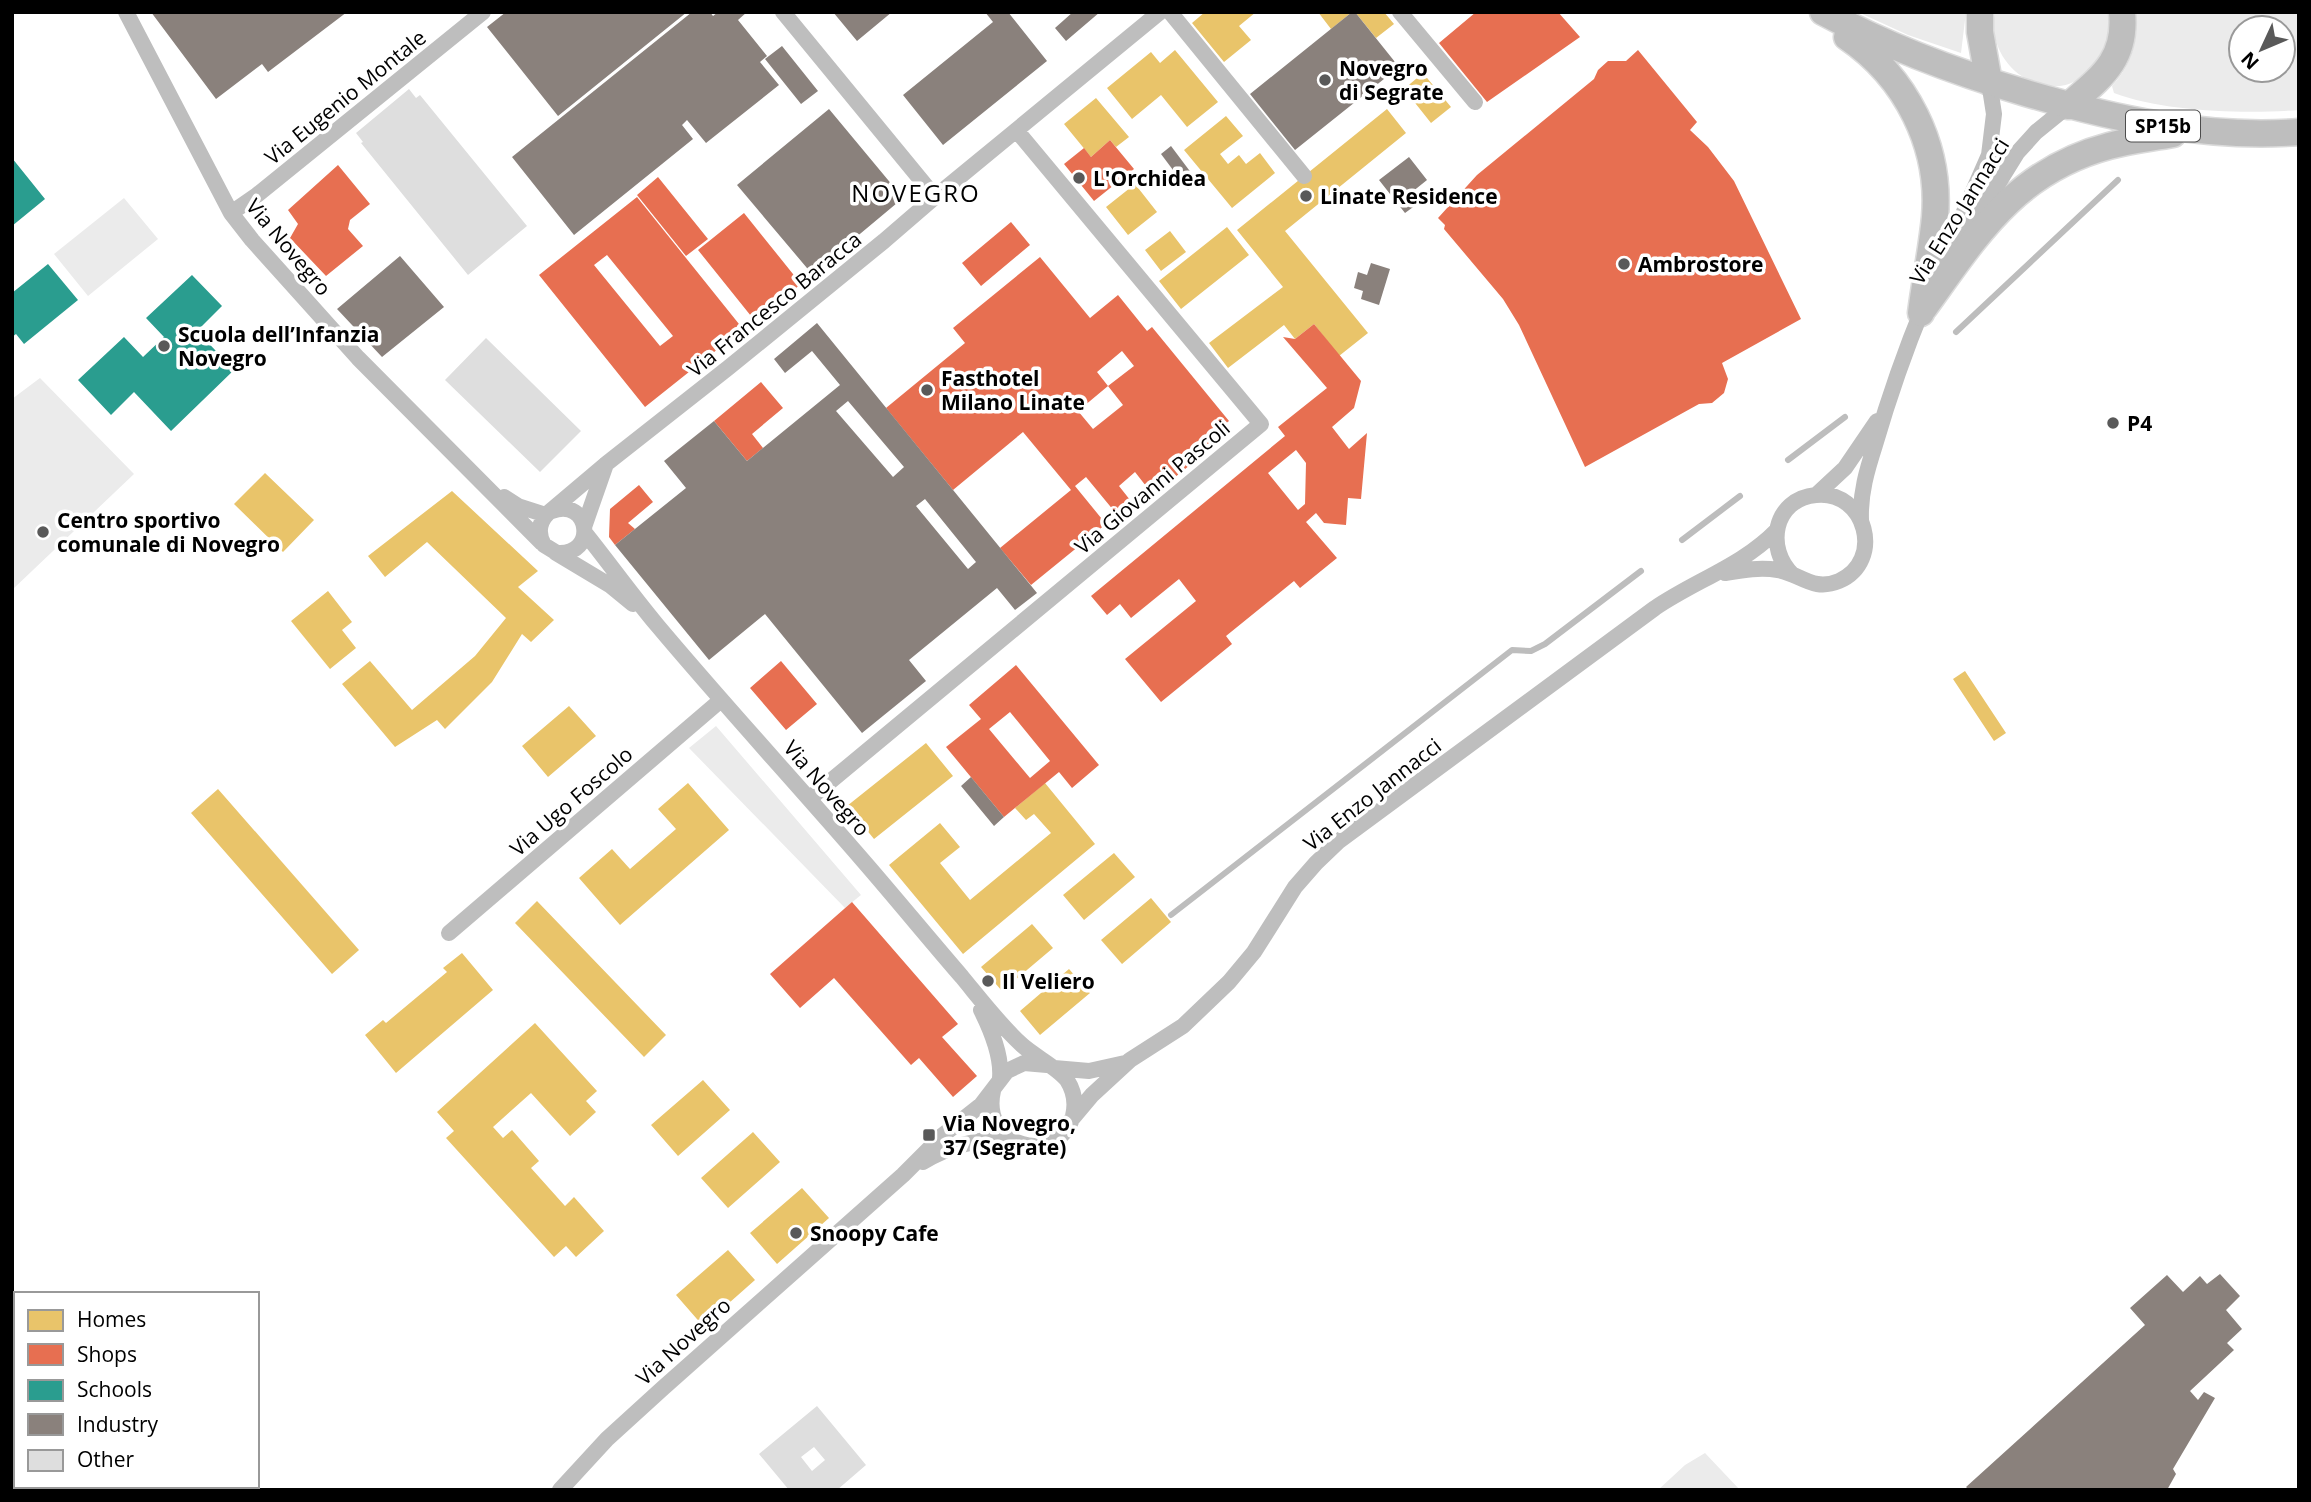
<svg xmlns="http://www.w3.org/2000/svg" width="2311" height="1502" font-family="'Open Sans',sans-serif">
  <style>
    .green { fill: #ebebeb; fill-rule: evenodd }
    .homes { fill: #e9c46a }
    .shops { fill: #e76f51; fill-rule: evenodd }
    .schools { fill: #2a9d8f }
    .industry { fill: #8a817c; fill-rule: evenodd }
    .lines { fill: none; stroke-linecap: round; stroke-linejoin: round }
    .stream { stroke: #bdbdbd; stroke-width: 6 }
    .building { fill: #dedede; fill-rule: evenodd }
    .primary-casing { stroke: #dbdbdb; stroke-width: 29 }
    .street { stroke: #bebebe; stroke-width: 16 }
    .primary { stroke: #bebebe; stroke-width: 26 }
    .poi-dot { fill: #595959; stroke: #fff; stroke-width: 2.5 }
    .labels { text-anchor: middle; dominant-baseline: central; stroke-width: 7; stroke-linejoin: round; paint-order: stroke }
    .shield { fill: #fff; stroke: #4c4c4c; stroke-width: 2 }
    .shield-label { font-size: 19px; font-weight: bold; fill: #000 }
    .poi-label { font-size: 21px; font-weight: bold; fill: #000; stroke: #fff; text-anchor: start }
    .street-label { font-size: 21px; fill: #000; stroke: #fff }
    .quarter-label { font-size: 24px; letter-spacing: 2px; fill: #000; stroke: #fff }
  </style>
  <rect width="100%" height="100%" fill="#fff"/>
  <path class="green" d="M1858,12H1966L1961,53L1908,35Z
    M1995,12H2109C2112,31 2109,48 2096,63C2093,67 2089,72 2085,75C2044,108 1984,64 1995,12Z
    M2136,12H2299V110C2245,114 2164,112 2114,93L2112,86C2131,66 2139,40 2136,12ZM2283,28V70H2241V28Z
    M124,198L158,239L88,296L54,254Z
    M40,378L134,474L12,590V399Z
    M716,726L861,895L845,908L689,748Z
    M1705,1453L1740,1490H1658L1685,1465Z"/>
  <path class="homes" d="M1205,12H1256L1239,26L1251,40L1224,62L1192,23Z
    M1318,12H1352L1331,29Z
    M1355,12H1384L1394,24L1376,38Z
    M1175,50L1218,102L1187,127L1161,95L1132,119L1107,88L1151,52L1160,63Z
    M1423,73L1451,107L1431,123L1404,89Z
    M1096,98L1129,137L1116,147L1110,140L1091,157L1064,124Z
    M1387,109L1406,133L1285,231L1368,333L1339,356L1314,324L1295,339L1284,325L1228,368L1209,343L1283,287L1237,230Z
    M1226,116L1243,136L1220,154L1228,164L1239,155L1246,164L1260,153L1275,173L1232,208L1184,150Z
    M1135,184L1157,212L1128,235L1106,207Z
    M1227,227L1249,255L1181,309L1159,281Z
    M1170,231L1186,252L1161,271L1145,250Z
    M265,473L314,520L283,552L234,504Z
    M452,491L538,571L518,587L554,620L531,642L522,634L492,682L445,729L437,720L395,747L342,684L370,661L412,710L475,656L506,618L427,542L385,577L368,556Z
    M328,591L352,622L342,630L356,648L330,669L291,621Z
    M1965,671L2006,733L1994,741L1953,679Z
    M569,706L596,736L548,777L522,746Z
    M926,743L953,776L874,839L847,806Z
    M688,783L729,830L620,925L579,878L612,849L630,869L676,829L658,809Z
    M1045,783L1095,844L963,954L889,865L940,823L960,847L940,863L970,900L1051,833L1034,814L1026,820L1015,808Z
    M218,789L359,950L332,974L191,813Z
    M1114,853L1135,877L1084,920L1063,895Z
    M1151,898L1171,922L1122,964L1101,940Z
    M537,901L666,1035L644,1057L515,923Z
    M1032,924L1053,948L1002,991L981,967Z
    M462,953L493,990L396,1073L365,1035L383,1020L386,1023L447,972L443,968Z
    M1069,969L1090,993L1040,1035L1020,1011Z
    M535,1023L597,1091L586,1101L596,1112L570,1136L531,1093L493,1127L503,1138L512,1130L539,1161L531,1168L565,1206L574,1197L604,1231L576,1257L566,1246L554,1257L446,1138L454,1131L437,1112Z
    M703,1080L730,1110L678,1156L651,1125Z
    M753,1132L780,1162L728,1208L701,1178Z
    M802,1188L829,1218L777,1264L750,1233Z
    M728,1250L755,1280L703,1326L676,1295Z"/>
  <path class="shops" d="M1476,12H1558L1580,37L1487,102L1439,43Z
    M1638,50L1697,122L1690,130L1708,147L1734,181L1801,319L1722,363L1728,379L1724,393L1712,403L1699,404L1585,467L1519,325L1503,299L1444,229L1445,225L1438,218L1477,175L1594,79L1598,70L1608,61H1626Z
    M1110,140L1134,169L1094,201L1064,164L1084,148L1091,157Z
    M338,165L370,204L350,220L348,229L363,246L326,276L290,238L298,224L288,210Z
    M658,177L708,239L686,256L637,195Z
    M637,197L743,329L645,407L539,275ZM607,255L673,336L660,346L594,265Z
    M744,213L801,284L755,321L698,250Z
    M1011,222L1030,245L981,286L962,263Z
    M1040,257L1090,318L1118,295L1147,331L1152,327L1229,421L1221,427L1227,435L1153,495L1135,472L1119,486L1134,505L1119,517L1086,477L1075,486L1106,524L1031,585L1000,548L1071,490L1023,432L953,490L886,408L965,343L953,328ZM1122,351L1134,366L1108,386L1123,405L1093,429L1078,411L1108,386L1097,372Z
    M1314,324L1361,381L1354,408L1332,427L1349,449L1367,433L1361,499L1348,498L1346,525L1324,523L1316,513L1306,522L1337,558L1300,588L1294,581L1226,636L1232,644L1161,702L1125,659L1196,601L1179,579L1131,618L1120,604L1107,615L1091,596L1285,436L1278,427L1327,388L1283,337L1295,339ZM1296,450L1306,463L1305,504L1298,510L1268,473Z
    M761,382L783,408L752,434L763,448L747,461L714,421Z
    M639,485L653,502L628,523L635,529L615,545L609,537L610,509Z
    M781,661L817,704L786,730L750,688Z
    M1016,665L1099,765L1072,788L1059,772L1004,817L946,747L981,719L969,705ZM1010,712L1050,761L1030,778L989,729Z
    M852,902L958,1024L942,1037L977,1076L953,1097L919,1058L911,1065L834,978L800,1008L770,974Z"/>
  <path class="schools" d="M12,158L45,199L12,226Z
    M48,264L78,300L24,344L16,334L12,337V293Z
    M192,275L222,306L197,331L234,370L171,431L134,392L111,415L78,380L124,337L143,357L164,337L146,318Z"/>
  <path class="industry" d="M151,12H347L268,72L262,64L216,99Z
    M506,12H687L558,116L487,27Z
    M692,12H710L713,16L718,12H747L738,20L767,56L760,62L779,85L706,143L687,120L682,125L693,139L574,235L512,157Z
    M833,12H892L857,41Z
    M985,12H1008L1047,61L943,145L903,95L993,22Z
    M1073,12H1100L1066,41L1055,28Z
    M1352,12H1355L1399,67L1295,150L1250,94Z
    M782,46L818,91L801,104L765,59Z
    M829,109L903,198L812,274L737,185Z
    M1171,146L1198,182L1188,190L1161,154Z
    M1409,157L1427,180L1412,192L1420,202L1405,213L1379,180Z
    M400,256L444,307L382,357L337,309Z
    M1371,263L1390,269L1379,305L1361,299L1363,291L1354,288L1358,272L1367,275Z
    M817,323L1037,593L1015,610L997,588L909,660L926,681L862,733L765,614L709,660L615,545L686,488L664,461L714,421L747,461L840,385L812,351L785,373L774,359ZM848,401L904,467L893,477L836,411ZM925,499L976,562L968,569L916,506Z
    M971,777L1004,817L994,826L961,786Z
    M2220,1274L2240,1296L2226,1310L2242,1329L2227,1343L2234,1350L2190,1391L2198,1400L2204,1392L2215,1398L2173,1469L2176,1474L2167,1490H1969L1966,1487L2145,1325L2130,1308L2167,1275L2183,1292L2200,1276L2207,1284Z"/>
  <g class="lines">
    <path class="stream" d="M1956,332L2118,180
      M1788,460L1845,417
      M1682,540L1740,496
      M1171,915L1512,650L1531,651L1545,644L1641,571"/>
  </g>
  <path class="building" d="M409,89L416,98L420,95L527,226L468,275L361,143L363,142L356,133Z
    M486,338L581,431L540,472L445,380Z
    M817,1406L866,1465L837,1490H789L759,1454ZM814,1447L825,1460L812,1471L801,1457Z"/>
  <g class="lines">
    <g class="primary-casing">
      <path id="primary" d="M1823,12C1888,47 1955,72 2026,93C2114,119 2206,139 2299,132
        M1980,12V32L1989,82
        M1847,37C1906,77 1941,146 1935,217C1932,249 1925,281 1921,313
        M2068,106C2100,78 2127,60 2122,12
        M1924,308C1977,235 2015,171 2109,146C2130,140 2152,138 2173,134"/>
    </g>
    <path class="street" d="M126,12L231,213L252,240L358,358L542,543
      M783,12L935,197
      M1170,12L1304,176
      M1400,12L1475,102
      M231,213L257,195L483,12
      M1970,229L2017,153L2036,132L2068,106
      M1935,278L1989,155L1994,114L1989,82
      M1816,495L1845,468L1877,421
      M504,497L518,506L546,515
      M552,511C590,497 598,556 557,553L544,545C537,533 539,522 548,513L606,464L728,368L884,241L935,197L1160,12
      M1861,520C1860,493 1867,470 1875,445C1889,397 1905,351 1924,305
      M584,527L606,464
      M585,533C609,563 632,595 657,625C725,706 797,784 866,864C898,901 930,940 962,977C981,1000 999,1024 1022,1045C1034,1056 1058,1068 1067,1080C1074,1091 1076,1104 1073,1116C1057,1168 980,1147 993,1091
      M556,553L611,586L633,604
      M1725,573C1743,570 1760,567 1778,570C1801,574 1813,592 1839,581C1885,561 1866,490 1816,495C1773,499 1765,549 1793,575
      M809,799L1261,424L1017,131
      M449,933L721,700
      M981,1010C991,1030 1002,1055 1000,1078
      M1054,1068L1089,1071L1125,1063
      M1071,1120L1092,1095L1130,1060L1183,1026L1229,982L1254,952L1295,887L1316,863L1339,841L1655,608C1696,580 1742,566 1777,530
      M923,1162C949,1146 978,1139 1008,1138
      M560,1490L607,1439L663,1388L903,1175L943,1135L981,1105L1007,1071L1024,1063L1047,1065"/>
    <use href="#primary" class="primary"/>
  </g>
  <g class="poi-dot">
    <circle cx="1325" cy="80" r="7"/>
    <circle cx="1079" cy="178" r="7"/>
    <circle cx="1306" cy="196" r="7"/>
    <circle cx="1624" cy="264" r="7"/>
    <circle cx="164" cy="346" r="7"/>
    <circle cx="927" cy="390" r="7"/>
    <circle cx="2113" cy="423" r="7"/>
    <circle cx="43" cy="532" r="7"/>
    <circle cx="988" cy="981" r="7"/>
    <rect x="922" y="1128" width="14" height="14" rx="3.5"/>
    <circle cx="796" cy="1233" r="7"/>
  </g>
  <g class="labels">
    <rect class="shield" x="2126" y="110.5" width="74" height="31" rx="5"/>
    <g class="shield-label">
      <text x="2163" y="126">SP15b</text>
    </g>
    <g class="poi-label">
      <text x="1339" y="68">Novegro<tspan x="1339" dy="24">di Segrate</tspan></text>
      <text x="1093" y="178">L'Orchidea</text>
      <text x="1320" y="196">Linate Residence</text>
      <text x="1638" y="264">Ambrostore</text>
      <text x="178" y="334">Scuola dell’Infanzia<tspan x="178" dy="24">Novegro</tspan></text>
      <text x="941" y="378">Fasthotel<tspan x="941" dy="24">Milano Linate</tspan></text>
      <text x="2127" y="423">P4</text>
      <text x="57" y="520">Centro sportivo<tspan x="57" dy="24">comunale di Novegro</tspan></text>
      <text x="1002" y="981">Il Veliero</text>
      <text x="943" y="1123">Via Novegro,<tspan x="943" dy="24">37 (Segrate)</tspan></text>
      <text x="810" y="1233">Snoopy Cafe</text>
    </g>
    <g class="street-label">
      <text transform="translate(345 97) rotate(-39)">Via Eugenio Montale</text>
      <text transform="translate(1959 211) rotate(-58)">Via Enzo Jannacci</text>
      <text transform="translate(289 247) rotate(50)">Via Novegro</text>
      <text transform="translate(774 304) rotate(-39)">Via Francesco Baracca</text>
      <text transform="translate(1152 487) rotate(-40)">Via Giovanni Pascoli</text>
      <text transform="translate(827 788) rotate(49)">Via Novegro</text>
      <text transform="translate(1372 794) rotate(-38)">Via Enzo Jannacci</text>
      <text transform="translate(571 801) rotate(-41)">Via Ugo Foscolo</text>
      <text transform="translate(683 1341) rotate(-42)">Via Novegro</text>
    </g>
    <g class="quarter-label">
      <text x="916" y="192">NOVEGRO</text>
    </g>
  </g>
  <rect width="2311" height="1502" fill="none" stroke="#000000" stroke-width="28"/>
  <rect x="14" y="1292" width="245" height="196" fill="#ffffff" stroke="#999999" stroke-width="2"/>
  <rect x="28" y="1310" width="35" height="21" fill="#e9c46a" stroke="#999999" stroke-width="2"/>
  <text x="77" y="1327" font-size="21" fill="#000000">Homes</text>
  <rect x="28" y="1344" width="35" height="21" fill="#e76f51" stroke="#999999" stroke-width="2"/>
  <text x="77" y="1362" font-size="21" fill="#000000">Shops</text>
  <rect x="28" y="1380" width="35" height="21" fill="#2a9d8f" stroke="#999999" stroke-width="2"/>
  <text x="77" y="1397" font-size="21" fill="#000000">Schools</text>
  <rect x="28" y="1414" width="35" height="21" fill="#8a817c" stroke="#999999" stroke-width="2"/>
  <text x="77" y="1432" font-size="21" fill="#000000">Industry</text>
  <rect x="28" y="1450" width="35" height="21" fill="#dedede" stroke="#999999" stroke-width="2"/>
  <text x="77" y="1467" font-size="21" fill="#000000">Other</text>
  <g transform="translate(2262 49) rotate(226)"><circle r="33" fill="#ffffff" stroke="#999999" stroke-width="2"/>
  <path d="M0-5L12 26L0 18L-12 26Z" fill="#595959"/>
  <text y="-10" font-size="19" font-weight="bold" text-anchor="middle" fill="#000000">N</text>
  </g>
</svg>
